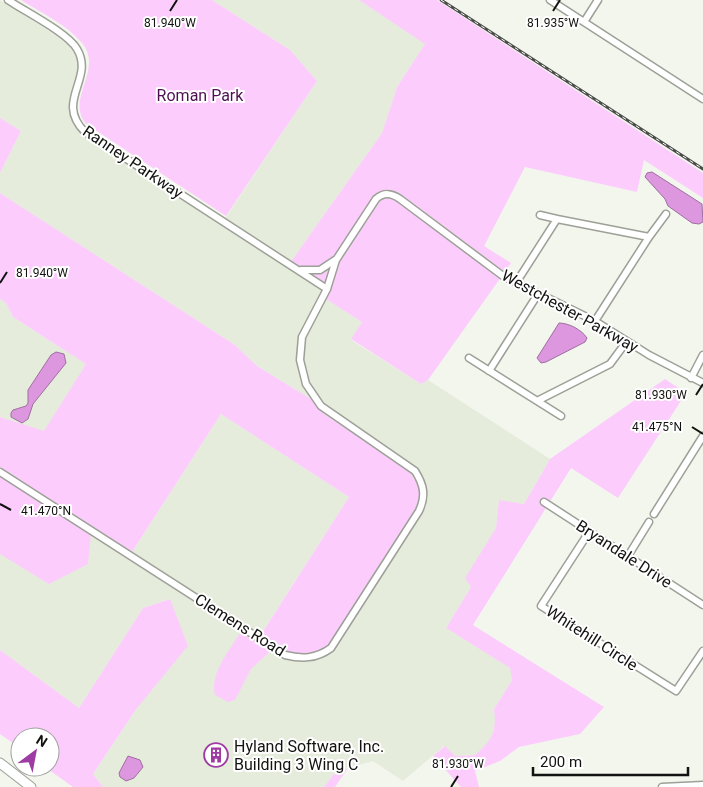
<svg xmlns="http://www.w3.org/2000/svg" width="703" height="787" font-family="Roboto,sans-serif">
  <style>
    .built { fill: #e5ecdc }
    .green { fill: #fccdfc }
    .water { fill: #dc97de; stroke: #9f6fa0 }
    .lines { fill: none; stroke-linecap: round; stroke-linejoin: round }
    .minor-casing { stroke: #9ca097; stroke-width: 9 }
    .highway-casing { stroke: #9ca097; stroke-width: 11 }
    .minor { stroke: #fff; stroke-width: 6 }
    .highway { stroke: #fff; stroke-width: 9 }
    .rail-casing { stroke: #4a4c48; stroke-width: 3 }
    .rail { stroke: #fff; stroke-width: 1; stroke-dasharray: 4; stroke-linecap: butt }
    .ticks { fill: none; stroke: #121310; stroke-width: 2 }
    .labels { text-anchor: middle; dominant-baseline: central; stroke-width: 4; stroke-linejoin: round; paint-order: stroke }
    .park-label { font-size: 16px; fill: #4e1051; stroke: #fff }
    .street-label { font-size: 16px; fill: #121310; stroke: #fff }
    .poi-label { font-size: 16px; fill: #121310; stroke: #fff; text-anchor: start }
    .ticks-label { font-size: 12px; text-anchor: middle; fill: #121310; stroke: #fff; stroke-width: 4; stroke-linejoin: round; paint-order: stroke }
  </style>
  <rect width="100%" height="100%" fill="#f2f6ed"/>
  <path class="built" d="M0,0L52,33L68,45L76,55L79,67L69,99L70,111L73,122L85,134L323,290L303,326L298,342V362L302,382L311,399L257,366L235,345L0,193V173L21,131L0,118Z
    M212,0H359L426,43L397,87L382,133L290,263L224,220L317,81L290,50Z
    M324,298L362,322L351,340L421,384L428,380L550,459L524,504L499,501L496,528L466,578L471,587L446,628L511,668L512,680L494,709L496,723L491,741L475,755L454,756L444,746L403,781L373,761L348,768L333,775L324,787H103L93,774L137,708L169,599L143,608L79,708L0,650V554L91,534L129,557L221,414L349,497L257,640L287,660L306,662L324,656L333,648L425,501L418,470L320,402L311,390L305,375L303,346L306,331Z
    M0,299L6,303L13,317L86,364L44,432L0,417Z"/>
  <path class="green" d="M21,0H212L290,50L317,81L226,216L86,124C65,98 104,70 82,43C66,24 41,13 21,0Z
    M359,0H437L703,173V198L644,160L637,192L525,167L484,246L511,263L428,380L421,384L351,339L362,322L324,298L330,288L290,263L382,133L397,87L425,44Z
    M0,118L21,131L0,173Z
    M0,193L235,345L257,366L311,399L324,414L399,462L410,472L420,489V500L417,511L329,646C302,665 284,652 260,636L349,497L221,414L132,552L0,467V417L44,431L86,364L13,317L6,303L0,299Z
    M665,379L686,393L618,498L571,468L473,625L604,707L580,734L519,747L500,761L475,771L479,787H461L433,756L445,746L455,756L475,755C492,740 497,732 494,709L512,680L510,668L446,628L471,587L465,578L496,528L499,500L524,504L550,459Z
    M0,472L19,488L91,534L88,564L49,584L0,554Z
    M170,599L188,646L137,708L93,774L103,787H73L45,767H50V737H20V748L0,734V650L79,708L143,608Z
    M242,630L272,650L251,669L235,700L228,702L215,695C209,674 231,648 242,630Z
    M348,768L335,787H324L333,775Z"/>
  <path class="water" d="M652,172L702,204L703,222L699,224L692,223L668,206L665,199L645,177L647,173Z
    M559,323C569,323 582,330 587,338L585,342L546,362L541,363L537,358Z
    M56,352L64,354L66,363L33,404L28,419L22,423L11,417V413L13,410L26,406L28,403V390L51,355Z
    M128,756L140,760L143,767L134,778L126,781L120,777L119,773Z"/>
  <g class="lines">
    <g class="minor-casing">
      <path id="minor" d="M8,0C24,11 68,33 77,49C95,79 54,101 85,132L327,289
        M550,0L703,99
        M584,22L598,0
        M540,215L557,219
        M301,270H320L335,260
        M516,283L557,219L649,237L666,214
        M595,321L649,237
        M469,358L561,416
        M489,371L538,294
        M691,378L703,355
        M537,401L610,364L627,341
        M0,472L285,655C302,659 316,659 331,648L419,511C426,496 424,485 415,471L321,406L306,384L300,360L302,337L327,289L336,260L376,199C384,192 391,193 400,199L503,276L595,321L649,355L703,383
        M544,502L703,605
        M654,514L703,436
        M589,532L541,606L676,691L703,651
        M628,556L649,522
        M662,787L703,785"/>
    </g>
    <g class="highway-casing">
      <path id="highway" d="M0,763L31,787"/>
    </g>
    <use href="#minor" class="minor"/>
    <use href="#highway" class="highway"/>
    <g class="rail-casing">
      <path id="rail" d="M441,0L703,169"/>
    </g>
    <use href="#rail" class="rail"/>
  </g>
  <path class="ticks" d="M170,11L177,0M553,11L560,0M0,283L7,272M696,395L703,384M692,427L703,434M0,504L11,510M451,787L458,776"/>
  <defs>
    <g id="building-ring" transform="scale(1.25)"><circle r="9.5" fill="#fff" stroke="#9f3ca3" stroke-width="1.5"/><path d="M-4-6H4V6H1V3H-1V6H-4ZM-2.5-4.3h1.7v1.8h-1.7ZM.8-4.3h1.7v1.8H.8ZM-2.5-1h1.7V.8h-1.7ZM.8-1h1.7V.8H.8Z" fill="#9f3ca3"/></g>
  </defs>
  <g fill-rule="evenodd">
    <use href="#building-ring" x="216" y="755"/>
  </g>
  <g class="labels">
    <g class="park-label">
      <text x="200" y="95">Roman Park</text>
    </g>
    <g class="street-label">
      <text transform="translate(133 162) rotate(34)">Ranney Parkway</text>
      <text transform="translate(570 311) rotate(29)">Westchester Parkway</text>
      <text transform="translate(624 554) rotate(33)">Bryandale Drive</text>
      <text transform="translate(240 625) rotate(32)">Clemens Road</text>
      <text transform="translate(592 638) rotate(33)">Whitehill Circle</text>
    </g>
    <g class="poi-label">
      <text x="234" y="746">Hyland Software, Inc.<tspan x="234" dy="18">Building 3 Wing C</tspan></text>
    </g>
  </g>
  <g class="ticks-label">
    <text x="170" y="27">81.940°W</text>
    <text x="553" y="27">81.935°W</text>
    <text x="42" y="277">81.940°W</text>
    <text x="661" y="399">81.930°W</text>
    <text x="657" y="431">41.475°N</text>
    <text x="46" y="515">41.470°N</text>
    <text x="458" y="768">81.930°W</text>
  </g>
  <g transform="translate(35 752) rotate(32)"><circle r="24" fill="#ffffff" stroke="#a0a19f"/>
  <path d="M0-4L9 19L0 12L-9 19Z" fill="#9f3ca3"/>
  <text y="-8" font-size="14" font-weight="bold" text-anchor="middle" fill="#121310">N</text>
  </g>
  <path d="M533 767v8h155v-8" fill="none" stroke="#121310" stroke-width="2.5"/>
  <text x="540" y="767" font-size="15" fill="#121310" stroke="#ffffff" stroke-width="4" paint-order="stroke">200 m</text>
</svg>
